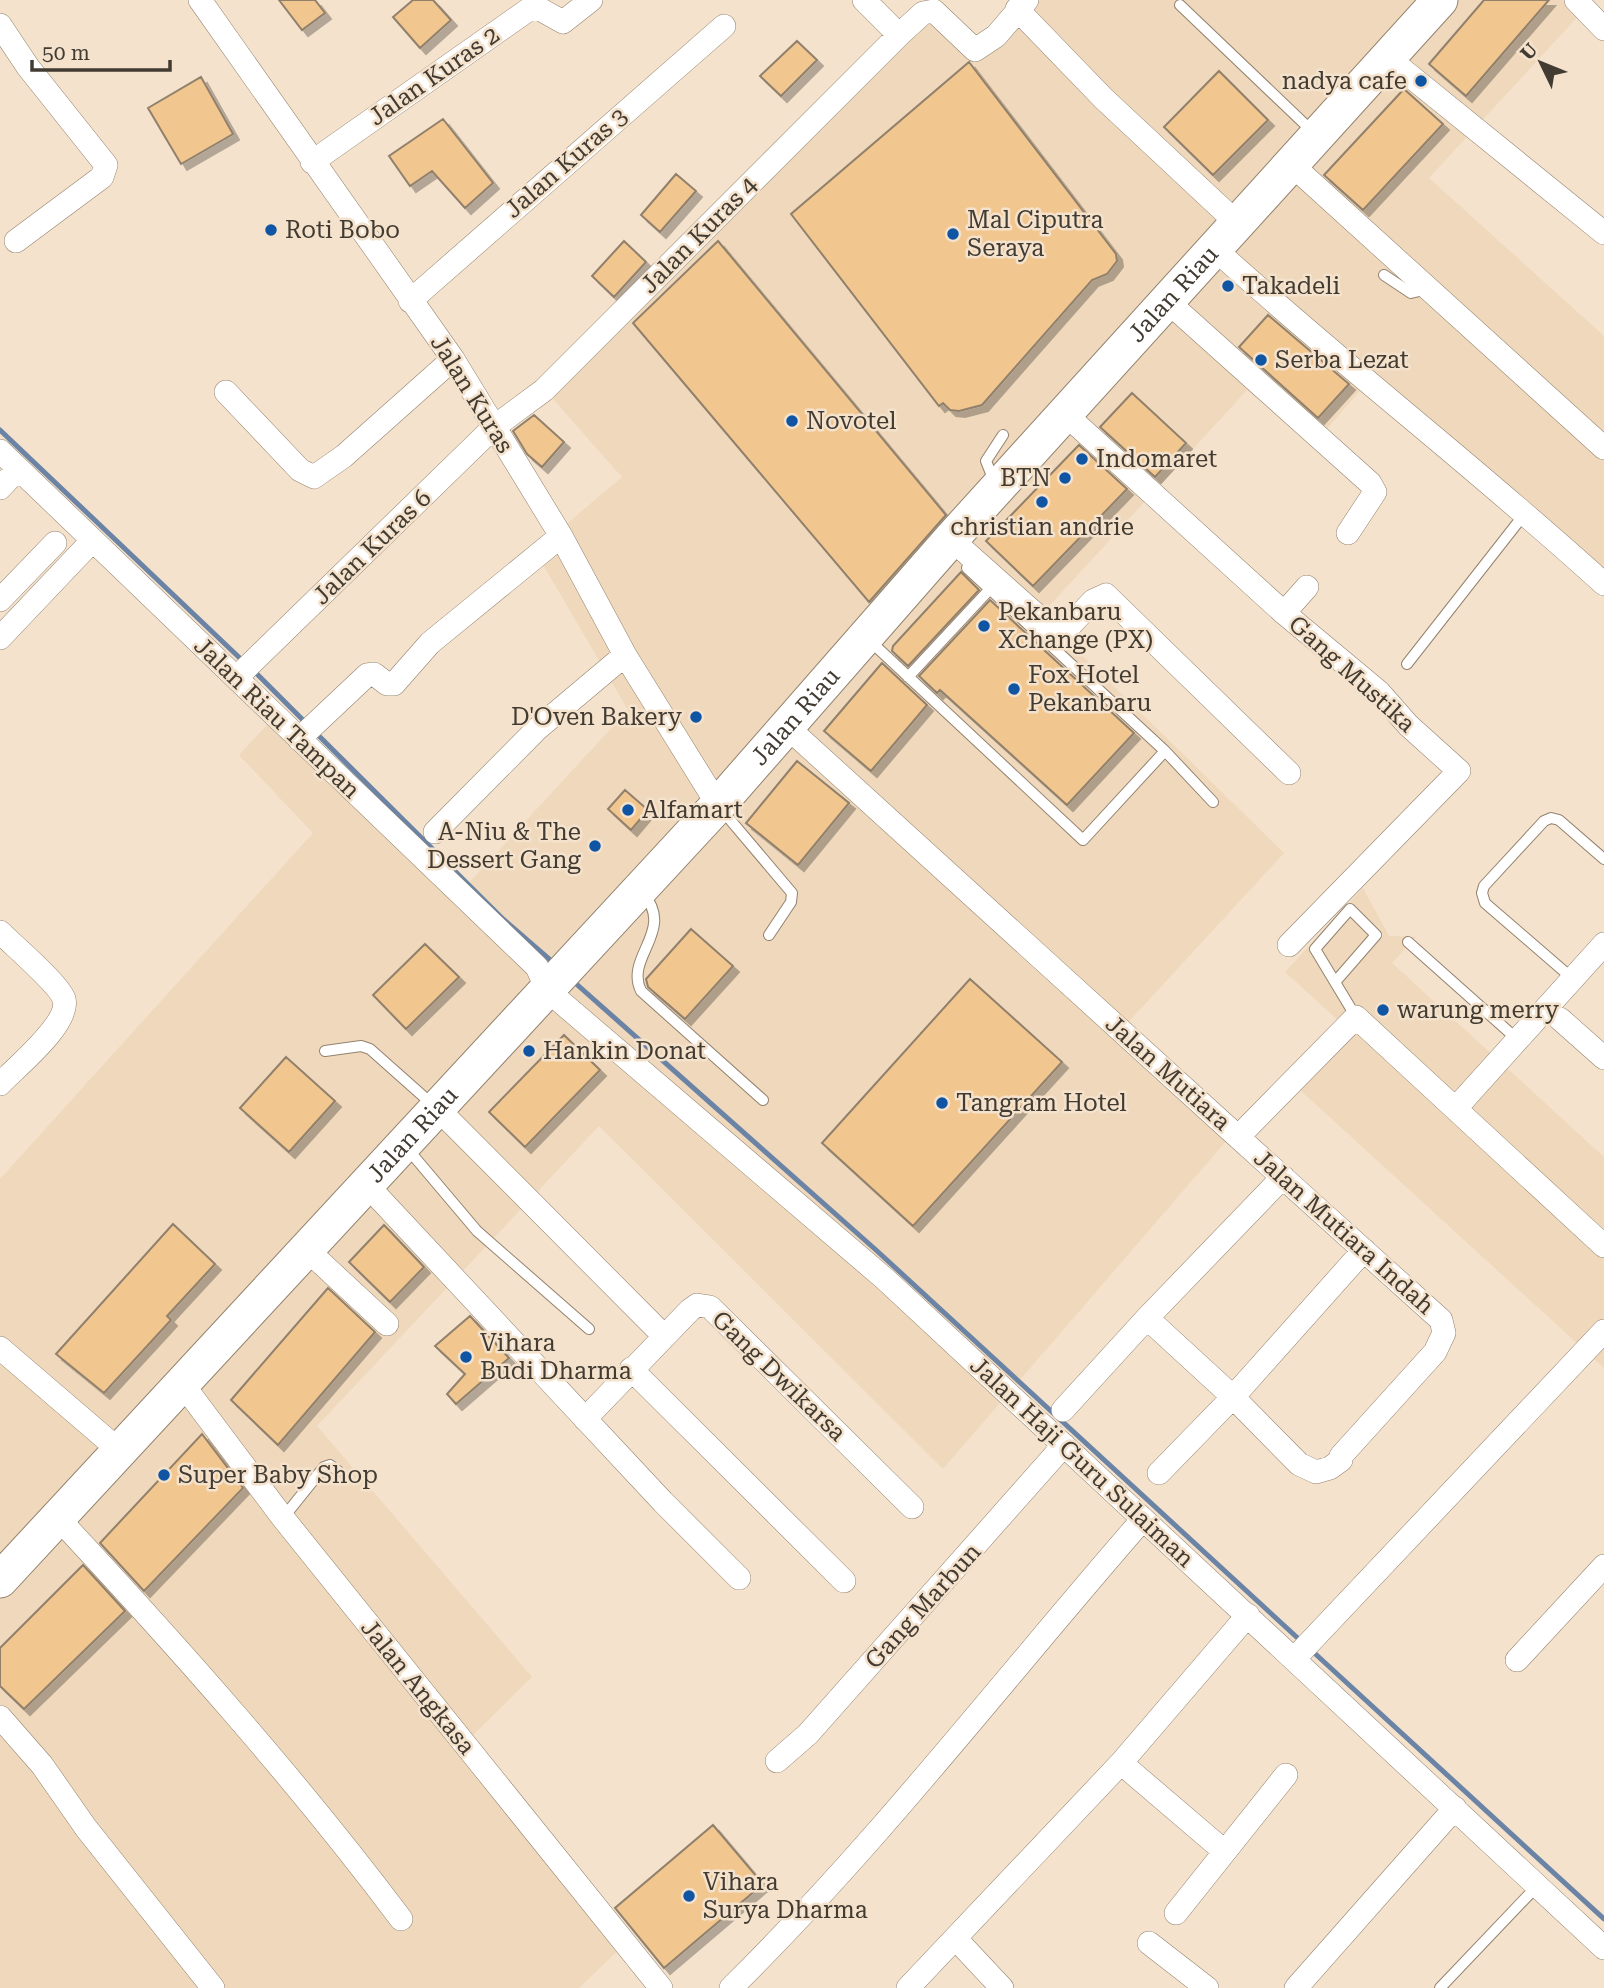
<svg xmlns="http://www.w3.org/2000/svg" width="1604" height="1988" font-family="'Roboto Serif',serif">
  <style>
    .built { fill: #efd8bb }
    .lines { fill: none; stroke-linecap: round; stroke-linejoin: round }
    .stream { stroke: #6b84a6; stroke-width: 5 }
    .building { fill: #f2c68f; stroke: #91806c; stroke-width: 2; filter: url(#shadow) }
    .service-casing { stroke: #93826e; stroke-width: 12 }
    .minor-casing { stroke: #93826e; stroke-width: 24 }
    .primary-casing { stroke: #93826e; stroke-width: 37 }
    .service { stroke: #fff; stroke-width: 10 }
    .minor { stroke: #fff; stroke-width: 23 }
    .primary { stroke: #fff; stroke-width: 35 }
    .poi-dot { fill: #0f55a4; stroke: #f4e2cc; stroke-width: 2.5 }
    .labels { text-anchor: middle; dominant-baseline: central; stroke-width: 5; stroke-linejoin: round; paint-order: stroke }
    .street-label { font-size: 24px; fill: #423b32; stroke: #f4e2cc }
    .poi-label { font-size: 24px; fill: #423b32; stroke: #f4e2cc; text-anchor: start }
  </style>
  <defs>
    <filter id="shadow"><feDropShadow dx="6" dy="6" stdDeviation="0" flood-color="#0004"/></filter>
  </defs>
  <rect width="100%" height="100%" fill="#f4e2cc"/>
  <path class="built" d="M1034,0H1593L1429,178L1604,336V592L1364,386L1312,446L1247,390L1041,615L1284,853L1123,1028L1234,1132L943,1469L599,1126L317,1426L532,1677L473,1735L633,1936L579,1988H0V1179L313,833L239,755L283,708L466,886L628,710L535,551L622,477L545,390L938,8L976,51Z
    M1363,888L1389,936L1416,937L1392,963L1604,1157V1368L1287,1078L1339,1021L1285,972Z"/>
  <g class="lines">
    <path class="stream" d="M0,430L245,663
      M252,669L307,724
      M314,731L503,919L556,965
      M573,981L876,1250L1302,1642
      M1310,1649L1604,1919"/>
  </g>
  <path class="building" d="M279,0H315L325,13L302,30Z
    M413,0H433L451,20L420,48L393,17Z
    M1484,0H1549L1466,96L1429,64Z
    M797,41L817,60L781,96L760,76Z
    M969,62L1116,254L1117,261L1107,274L1092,280L982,405L959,411L950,410L943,403L939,406L791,214Z
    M1219,71L1268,120L1213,175L1164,127Z
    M201,77L233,134L181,164L148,108Z
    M1404,89L1443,124L1363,210L1324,175Z
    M443,119L493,183L465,208L432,171L410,186L389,156Z
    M676,174L696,191L660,232L641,215Z
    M624,241L646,262L614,297L592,276Z
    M718,241L946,515L869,602L633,323Z
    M1268,315L1349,384L1318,418L1239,347Z
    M1132,393L1186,443L1155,477L1100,427Z
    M534,415L564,442L542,467L527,454L513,431Z
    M1079,445L1127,489L1033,586L986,541Z
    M961,572L979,590L908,666L892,651L893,646Z
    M990,600L1134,733L1067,805L940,690L937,693L919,676Z
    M882,663L927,705L871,771L824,731Z
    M797,761L849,803L798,865L746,823Z
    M625,790L648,810L631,830L608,809Z
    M691,929L733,966L685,1019L648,987L646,979Z
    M425,944L459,977L406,1029L373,995Z
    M970,979L1062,1062L913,1226L822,1143Z
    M564,1035L600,1070L525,1147L489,1112Z
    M286,1057L335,1101L289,1152L240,1108Z
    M173,1224L215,1264L167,1316L171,1320L104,1393L56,1354Z
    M384,1225L424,1267L390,1302L349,1262Z
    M328,1288L375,1332L278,1445L231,1400Z
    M470,1316L509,1358L456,1404L447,1394L465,1374L435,1346Z
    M202,1434L243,1488L144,1591L100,1543Z
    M83,1565L125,1611L24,1709L0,1686V1648Z
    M713,1825L763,1884L664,1968L615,1908Z"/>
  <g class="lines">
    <g class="service-casing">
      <path id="service" d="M1180,5L1313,132
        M1384,275L1411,293L1428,289
        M994,481L986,461L1003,435
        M967,568L1165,751L1213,802
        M869,640L1083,840L1165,751
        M1407,664L1526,512
        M908,677L990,589
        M721,809L792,893L791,902L769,935
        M642,892C677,931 624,956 641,991L763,1100
        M1408,942L1518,1040
        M1573,979L1485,903L1482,893L1484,886L1544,821L1551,818L1559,820L1604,859
        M1336,981L1376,935L1350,909L1315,949L1356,1017
        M325,1051L361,1046L370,1049L433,1105
        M406,1147L477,1231L589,1329
        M283,1518L324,1467L330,1465L338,1471
        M1440,1988L1538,1885"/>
    </g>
    <g class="minor-casing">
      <path id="minor" d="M200,0L453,359L561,536L625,655L718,805
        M864,0L899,35L923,13L934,11L975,50L996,36L1027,0
        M1576,0L1604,29
        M1017,9L1103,98L1239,225
        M0,25L28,67L106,165L102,177L16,241
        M1388,58L1604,233
        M312,162L528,10L538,8L563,22L591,0
        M1292,165L1604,448
        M1216,250C1342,365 1478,469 1604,584
        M410,301L724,26
        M1167,301L1370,483L1375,492L1348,533
        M226,392L300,470L314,477L344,456L453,359
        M1064,413L1284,613L1379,692L1408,725L1459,771L1289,945
        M0,451L537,967L547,990L885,1279L1604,1948
        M0,488L18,469
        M951,539L1060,636L1093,601L1106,595L1289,773
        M0,600L55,543
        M1284,613L1307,587
        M0,638L92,541
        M236,678L494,427L544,390L899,35
        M786,726L1238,1137L1441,1320L1444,1333L1435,1352L1341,1456V1460L1330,1468L1316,1472L1299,1464L1233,1397L1147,1318L1283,1177
        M299,739L367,675L374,674L387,684H394L430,643L561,536
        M435,832L537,729L625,655
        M0,932C13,945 59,984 64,999C71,1023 16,1067 0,1084
        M1560,1019L1604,1058
        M1456,1108L1604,944
        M438,1109L664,1336
        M1238,1137L1356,1017L1604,1246
        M366,1184L663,1502L739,1578
        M305,1248L387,1324
        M0,1348L120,1451
        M631,1369L844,1581
        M181,1382L283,1518L661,1988
        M1063,1410L1147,1318
        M585,1419L690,1310L697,1305L710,1307L912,1507
        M1159,1473L1233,1397L1364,1250
        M58,1518C178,1647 295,1778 401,1919
        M1294,1659L1604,1331
        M1517,1660L1604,1566
        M0,1717L42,1765L86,1828L213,1988
        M777,1761L808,1734L1064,1445
        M1121,1763L1224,1851
        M1176,1913L1286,1775
        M956,1939L1002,1988
        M1149,1943L1207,1988
        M731,1988C879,1842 1006,1676 1143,1519
        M908,1988L1121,1763L1248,1615
        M1296,1988L1455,1808"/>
    </g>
    <g class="primary-casing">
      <g id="primary">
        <path id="s1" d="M0,1580L718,805L951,539L1440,0"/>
      </g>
    </g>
    <use href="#service" class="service"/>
    <use href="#minor" class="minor"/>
    <use href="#primary" class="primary"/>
  </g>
  <g class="poi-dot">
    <circle cx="1421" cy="81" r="7"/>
    <circle cx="271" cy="230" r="7"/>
    <circle cx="953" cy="234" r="7"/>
    <circle cx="1228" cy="286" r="7"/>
    <circle cx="1261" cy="360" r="7"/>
    <circle cx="792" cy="421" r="7"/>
    <circle cx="1082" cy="459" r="7"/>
    <circle cx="1065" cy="478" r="7"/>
    <circle cx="1042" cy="502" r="7"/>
    <circle cx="984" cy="626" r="7"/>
    <circle cx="1014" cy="689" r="7"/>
    <circle cx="696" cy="717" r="7"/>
    <circle cx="628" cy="810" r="7"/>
    <circle cx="595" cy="846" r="7"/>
    <circle cx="1383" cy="1010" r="7"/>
    <circle cx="529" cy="1051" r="7"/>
    <circle cx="942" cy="1103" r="7"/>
    <circle cx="466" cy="1357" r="7"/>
    <circle cx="164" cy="1475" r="7"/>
    <circle cx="689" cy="1896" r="7"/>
  </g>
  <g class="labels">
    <g class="street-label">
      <text transform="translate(434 76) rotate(-35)">Jalan Kuras 2</text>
      <text transform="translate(566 163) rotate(-41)">Jalan Kuras 3</text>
      <text transform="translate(699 235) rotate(-45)">Jalan Kuras 4</text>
      <text stroke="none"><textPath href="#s1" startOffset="1741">Jalan Riau</textPath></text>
      <text transform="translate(472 394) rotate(58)">Jalan Kuras</text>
      <text transform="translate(372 547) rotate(-44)">Jalan Kuras 6</text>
      <text transform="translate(1352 674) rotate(42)">Gang Mustika</text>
      <text stroke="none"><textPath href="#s1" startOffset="1174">Jalan Riau</textPath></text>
      <text transform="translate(277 718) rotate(44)">Jalan Riau Tampan</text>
      <text transform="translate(1168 1073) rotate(42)">Jalan Mutiara</text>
      <text stroke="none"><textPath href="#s1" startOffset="607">Jalan Riau</textPath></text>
      <text transform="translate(1344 1232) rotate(42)">Jalan Mutiara Indah</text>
      <text transform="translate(779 1376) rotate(44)">Gang Dwikarsa</text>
      <text transform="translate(1082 1462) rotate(43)">Jalan Haji Guru Sulaiman</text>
      <text transform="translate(923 1606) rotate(-48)">Gang Marbun</text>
      <text transform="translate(418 1687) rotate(51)">Jalan Angkasa</text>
    </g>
    <g class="poi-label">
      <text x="1407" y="81" text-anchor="end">nadya cafe</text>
      <text x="967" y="220">Mal Ciputra<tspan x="967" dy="28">Seraya</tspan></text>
      <text x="285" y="230">Roti Bobo</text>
      <text x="1242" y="286">Takadeli</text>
      <text x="1275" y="360">Serba Lezat</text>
      <text x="806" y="421">Novotel</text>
      <text x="1096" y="459">Indomaret</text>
      <text x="1051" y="478" text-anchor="end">BTN</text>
      <text x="1042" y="527" text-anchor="middle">christian andrie</text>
      <text x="998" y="612">Pekanbaru<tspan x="998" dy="28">Xchange (PX)</tspan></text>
      <text x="1028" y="675">Fox Hotel<tspan x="1028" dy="28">Pekanbaru</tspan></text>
      <text x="682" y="717" text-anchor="end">D'Oven Bakery</text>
      <text x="642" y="810">Alfamart</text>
      <text x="581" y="832" text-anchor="end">A-Niu &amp; The<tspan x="581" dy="28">Dessert Gang</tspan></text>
      <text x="1397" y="1010">warung merry</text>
      <text x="543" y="1051">Hankin Donat</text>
      <text x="956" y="1103">Tangram Hotel</text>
      <text x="480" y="1343">Vihara<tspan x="480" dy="28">Budi Dharma</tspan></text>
      <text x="178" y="1475">Super Baby Shop</text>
      <text x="703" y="1882">Vihara<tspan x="703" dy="28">Surya Dharma</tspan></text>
    </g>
  </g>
  <g transform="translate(1541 63) rotate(313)" stroke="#f4e2cc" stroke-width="5" paint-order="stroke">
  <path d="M0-5L12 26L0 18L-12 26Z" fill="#423b32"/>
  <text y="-10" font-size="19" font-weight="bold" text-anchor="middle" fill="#423b32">U</text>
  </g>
  <path d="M32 60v10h138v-10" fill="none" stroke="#423b32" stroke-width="3.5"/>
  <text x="42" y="60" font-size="21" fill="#423b32" stroke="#f4e2cc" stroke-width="5" paint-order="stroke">50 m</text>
</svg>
